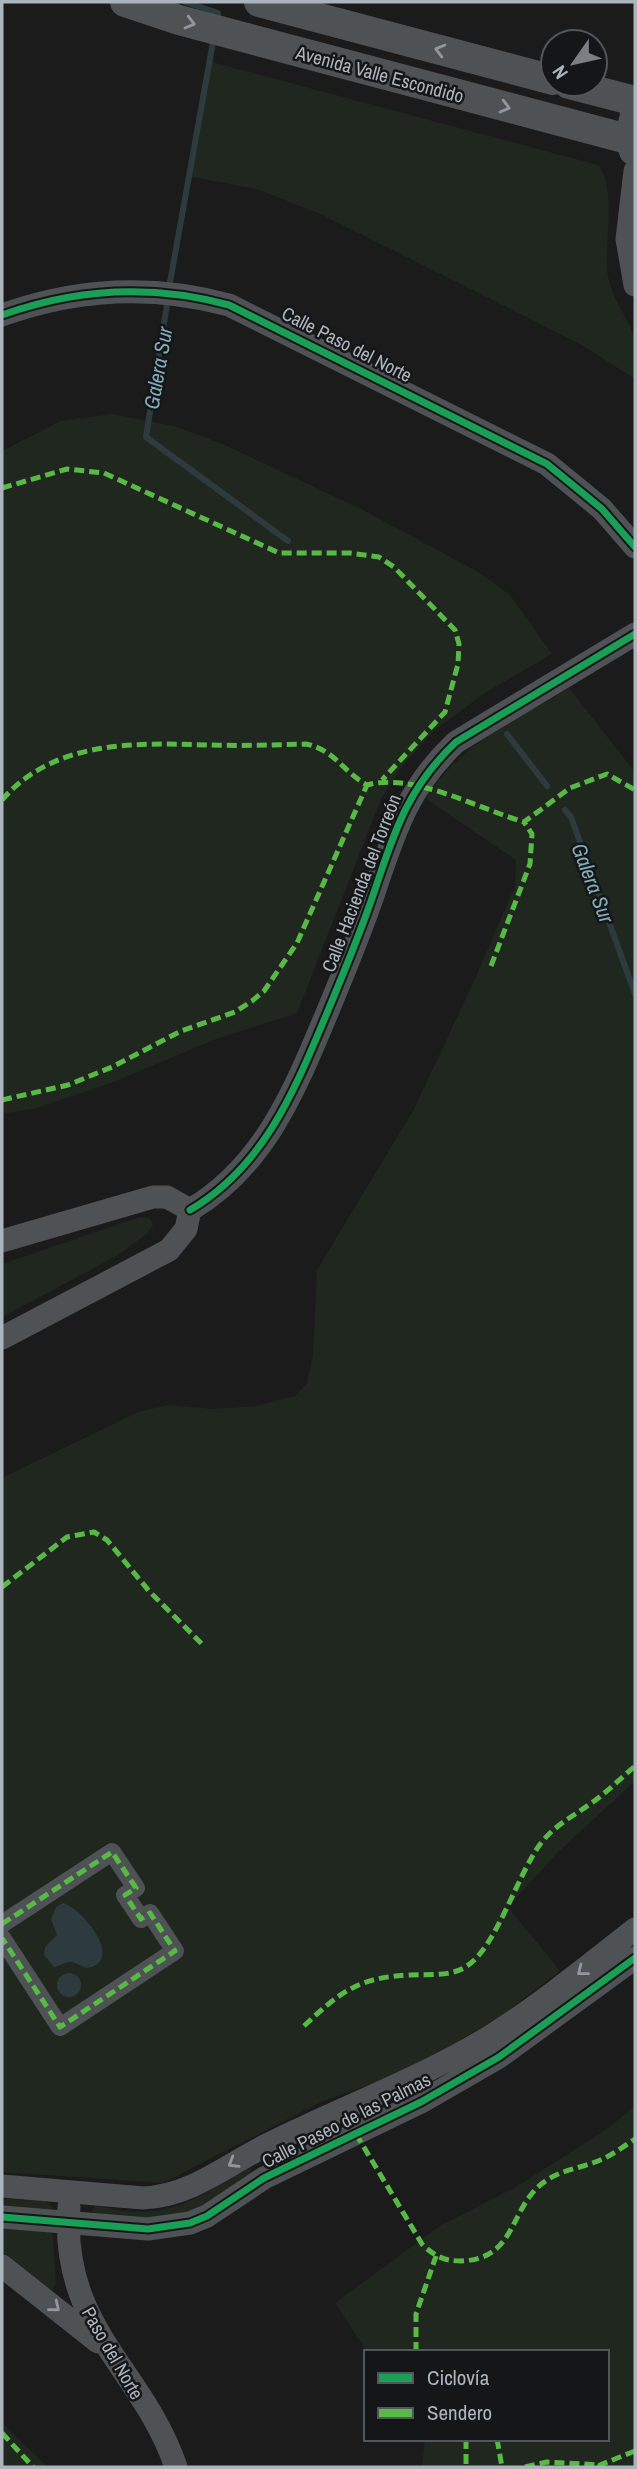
<svg xmlns="http://www.w3.org/2000/svg" width="637" height="2469" font-family="'Archivo Narrow',sans-serif">
  <style>
    .green { fill: #1f271f }
    .water { fill: #2d3b3f }
    .lines { fill: none; stroke-linecap: round; stroke-linejoin: round }
    .stream { stroke: #2d3b3f; stroke-width: 6 }
    .pedestrian { stroke: #4f5255; stroke-width: 18 }
    .minor { stroke: #4f5255; stroke-width: 23 }
    .tertiary { stroke: #4f5255; stroke-width: 30 }
    .quiet { stroke: #58b947; stroke-width: 5; stroke-dasharray: 10 5; stroke-linecap: butt }
    .cycleway-casing { stroke: #151618; stroke-width: 11 }
    .cycleway { stroke: #1a9f57; stroke-width: 7 }
    .oneway { stroke: #90979e }
    .labels { text-anchor: middle; dominant-baseline: central; stroke-width: 5; stroke-linejoin: round; paint-order: stroke }
    .street-label { font-size: 19px; fill: #acb5bd; stroke: #151618 }
    .water-label { font-size: 21px; font-style: italic; fill: #83acb9; stroke: #151618 }
  </style>
  <rect width="100%" height="100%" fill="#1b1b1c"/>
  <path class="green" d="M212,62L598,165C618,192 603,243 608,276C612,301 631,320 635,341C637,352 635,367 635,379L582,345L325,216L257,189L187,176Z
    M112,414L174,426L225,445L363,510L480,573L510,595L552,654L485,693L435,730L403,765L381,799L297,1013L216,1039L116,1081L37,1108L2,1114V451L61,421Z
    M569,688L635,772V1781L557,1853L508,1907L560,1971L498,2018L446,2048L386,2079L323,2101L163,2183L2,2172V1478L138,1412L168,1405L212,1409L256,1406L295,1396L307,1383L313,1355L317,1270L414,1109L475,979L515,886L516,860L426,799C457,745 517,720 569,688Z
    M140,1217L150,1218L153,1225L148,1233L115,1257L2,1317V1264Z
    M635,2106V2467H422L425,2439H607V2352H367L335,2303L441,2225L516,2187L607,2129Z
    M250,2165L252,2173L249,2179L176,2222L97,2216L92,2212L95,2205C162,2224 197,2201 250,2165Z
    M2,2199L45,2201L53,2207L52,2211L2,2212Z
    M2,2228L49,2232L53,2236L56,2284L48,2293L2,2259Z
    M2,2423L48,2467H2Z"/>
  <path class="water" d="M63,1903C81,1908 122,1956 92,1967C83,1970 78,1962 70,1962C65,1962 60,1966 54,1967L44,1955L45,1947L57,1935L51,1919L56,1907Z
    M57 1985a12 12 0 1 1 24 0a12 12 0 1 1-24 0Z"/>
  <g class="lines">
    <path class="stream" d="M185,2L218,13V18
      M169,288L213,42
      M168,298L146,437L288,541
      M507,734L547,786
      M565,810L571,817L635,994"/>
    <path class="pedestrian" d="M2,1924L112,1852L136,1888L125,1895L141,1919L150,1913L175,1951L60,2027L2,1938"/>
    <path class="minor" d="M631,153L626,139L635,99
      M635,171L627,239L635,285
      M2,315C77,288 152,284 229,305L547,464L602,509L635,547
      M190,1210C265,1166 295,1089 327,1013C342,977 357,941 370,904C393,838 404,791 456,742L635,634
      M2,1241L153,1197H167L190,1210
      M2,1338L169,1250L186,1229L190,1210
      M2,2186L143,2198C192,2196 227,2164 269,2144C343,2107 423,2078 494,2034C544,2002 589,1965 635,1929
      M69,2207C60,2328 143,2369 176,2467
      M2,2217L148,2229L190,2223L207,2216L264,2178L421,2102L499,2057L635,1958
      M2,2266L98,2342"/>
    <path class="tertiary" d="M125,2L179,20L635,141
      M259,2L553,80
      M569,84L635,101"/>
    <path class="quiet" d="M2,488L67,469L104,473L279,553H350L379,557L394,567L455,630L459,644L458,664L445,712L382,780
      M2,800C55,739 136,743 210,745C242,746 274,745 306,744C335,750 342,771 367,785C413,772 479,809 524,822L570,788L607,774L635,790
      M491,966L530,864L532,834L524,822
      M2,1100L68,1085L112,1067L181,1031L235,1012L252,1001L264,991L297,943L367,785
      M2,1587L67,1537L94,1532L107,1540L149,1591L204,1646
      M2,1924L112,1852L136,1888L125,1895L141,1919L150,1913L175,1951L60,2027L2,1938
      M304,2026C340,1992 359,1977 410,1975C429,1974 451,1977 467,1966C497,1946 517,1875 541,1843C555,1825 572,1817 590,1804C606,1793 620,1779 635,1766
      M356,2134L422,2244C434,2256 444,2261 461,2261C519,2259 508,2205 547,2180C562,2170 581,2168 598,2161C611,2156 623,2147 635,2139
      M416,2352V2314L436,2256
      M2,2433L33,2467
      M466,2439V2467
      M497,2439L502,2467
      M525,2467L547,2462L600,2465
      M601,2467L600,2465L635,2451"/>
    <g class="cycleway-casing">
      <path id="cycleway" d="M2,315C77,288 152,284 229,305L547,464L602,509L635,547
        M190,1210C265,1166 295,1089 327,1013C342,977 357,941 370,904C393,838 404,791 456,742L635,634
        M2,2217L148,2229L190,2223L207,2216L264,2178L421,2102L499,2057L635,1958"/>
    </g>
    <use href="#cycleway" class="cycleway"/>
  </g>
  <defs><path id="oneway-chevron" d="M-2-3.5L2.5 0L-2 3.5" fill="none" stroke-width="1.6" stroke-linecap="round" stroke-linejoin="round" transform="scale(1.75)"/></defs>
  <g class="oneway">
    <use href="#oneway-chevron" transform="translate(190 23) rotate(15)"/>
    <use href="#oneway-chevron" transform="translate(440 50) rotate(-165)"/>
    <use href="#oneway-chevron" transform="translate(505 107) rotate(15)"/>
    <use href="#oneway-chevron" transform="translate(582 1971) rotate(142)"/>
    <use href="#oneway-chevron" transform="translate(233 2163) rotate(149)"/>
    <use href="#oneway-chevron" transform="translate(55 2307) rotate(39)"/>
  </g>
  <g class="labels">
    <g class="street-label">
      <text transform="translate(380 74) rotate(15)">Avenida Valle Escondido</text>
      <text transform="translate(347 344) rotate(27)">Calle Paso del Norte</text>
      <text transform="translate(361 883) rotate(-69)">Calle Hacienda del Torreón</text>
      <text transform="translate(346 2120) rotate(-27)">Calle Paseo de las Palmas</text>
      <text transform="translate(113 2353) rotate(60)">Paso del Norte</text>
    </g>
    <g class="water-label">
      <text transform="translate(158 368) rotate(-80)">Galera Sur</text>
      <text transform="translate(593 883) rotate(69)">Galera Sur</text>
    </g>
  </g>
  <rect width="637" height="2469" fill="none" stroke="#acb5bd" stroke-width="7"/>
  <rect x="364" y="2350" width="245" height="91" fill="#151618" stroke="#51565a" stroke-width="2"/>
  <rect x="378" y="2373" width="35" height="10" fill="#1a9f57" stroke="#51565a" stroke-width="2"/>
  <text x="427" y="2385" font-size="21" fill="#acb5bd">Ciclovía</text>
  <rect x="378" y="2408" width="35" height="10" fill="#58b947" stroke="#51565a" stroke-width="2"/>
  <text x="427" y="2420" font-size="21" fill="#acb5bd">Sendero</text>
  <g transform="translate(574 63) rotate(236)"><circle r="33" fill="#151618" stroke="#51565a" stroke-width="2"/>
  <path d="M0-5L12 26L0 18L-12 26Z" fill="#797f85"/>
  <text y="-10" font-size="19" font-weight="bold" text-anchor="middle" fill="#acb5bd">N</text>
  </g>
</svg>
